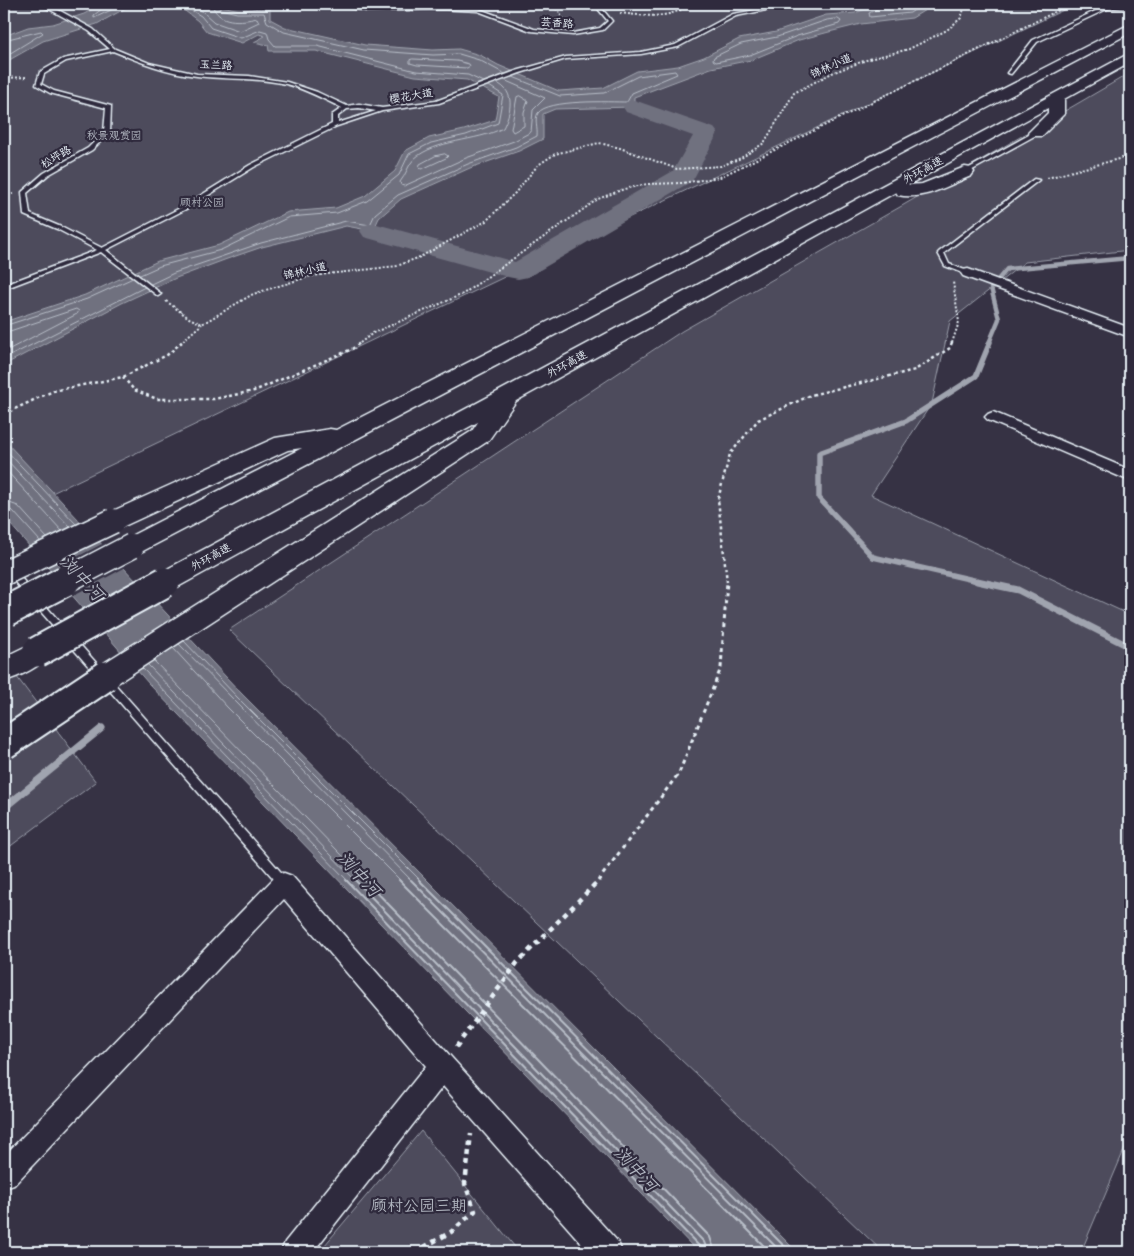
<svg xmlns="http://www.w3.org/2000/svg" width="1134" height="1256" font-family="'Shantell Sans','LXGW WenKai TC',sans-serif">
  <style>
    .green { fill: #4d4b5c; stroke: #9a9eaa }
    .water { fill: #70717f; stroke: #a0a4af }
    .pier { fill: #363244 }
    .lines { fill: none; stroke-linecap: round; stroke-linejoin: round }
    .shore-far1 { stroke: #b8bec8; stroke-width: 1 }
    .shore { stroke: #b8bec8; stroke-width: 2 }
    .stream-far2 { stroke: #a0a4af; stroke-width: 4.5 }
    .stream-far1 { stroke: #a0a4af; stroke-width: 5.5 }
    .stream { stroke: #a0a4af; stroke-width: 7 }
    .river { fill: #70717f; fill-rule: evenodd }
    .lane-casing { stroke: #e8f1f8; stroke-width: 3 }
    .street-casing { stroke: #e8f1f8; stroke-width: 3 }
    .highway-casing { stroke: #e8f1f8; stroke-width: 3 }
    .path-far3 { stroke: #e8f1f8; stroke-width: 2; stroke-dasharray: 2 2; stroke-linecap: butt }
    .path-far2 { stroke: #e8f1f8; stroke-width: 2.5; stroke-dasharray: 3 3; stroke-linecap: butt }
    .path-far1 { stroke: #e8f1f8; stroke-width: 3; stroke-dasharray: 4 4; stroke-linecap: butt }
    .path { stroke: #e8f1f8; stroke-width: 4.5; stroke-dasharray: 5 5; stroke-linecap: butt }
    .lane { fill: #2f2a3d; fill-rule: evenodd }
    .street { fill: #2f2a3d; fill-rule: evenodd }
    .highway { fill: #2f2a3d; fill-rule: evenodd }
    .highway-bridge-far1-casing { stroke: #e8f1f8; stroke-width: 27; stroke-linecap: butt }
    .highway-bridge-casing { stroke: #e8f1f8; stroke-width: 33; stroke-linecap: butt }
    .highway-bridge-far1 { stroke: #2f2a3d; stroke-width: 24 }
    .highway-bridge { stroke: #2f2a3d; stroke-width: 29 }
    .labels { text-anchor: middle; dominant-baseline: central; stroke-width: 4.5; stroke-linejoin: round; paint-order: stroke }
    .far-street-label { font-size: 11px; fill: #e8f1f8; stroke: #2f2a3d }
    .far-park-label { font-size: 11px; fill: #b2b7c1; stroke: #2f2a3d }
    .near-park-label { font-size: 16px; fill: #b2b7c1; stroke: #2f2a3d }
    .near-water-label { font-size: 18px; font-style: italic; fill: #b2b7c2; stroke: #2f2a3d }
  </style>
  <rect width="100%" height="100%" fill="#363244"/>
  <filter id="ink" filterUnits="userSpaceOnUse"><feTurbulence type="fractalNoise" baseFrequency=".02" numOctaves="2"/><feDisplacementMap in="SourceGraphic" scale="10" xChannelSelector="R" yChannelSelector="G"/><feConvolveMatrix kernelMatrix="1 2 1 2 8 2 1 2 1" color-interpolation-filters="sRGB"/></filter>
  <g filter="url(#ink)">
    <path class="green" d="M4,4H1076L4,516Z
      M1130,73V250L1025,262L950,321L932,403L871,495L1130,615V1136L1081,1252H883L229,630L682,331L900,207Z
      M4,660L96,782L4,851Z
      M421,1131L519,1252H319Z"/>
    <path class="water" d="M102,4H217C226,7 236,10 245,10C254,9 261,7 270,9V19L285,27L365,45L433,50L459,49L480,55L498,65L559,91L603,88L637,71L678,66L704,57L739,39L776,32L826,15L855,13L878,4H935L912,18L861,24L829,32L799,40L751,60L711,68L634,97V107L555,109L543,114V139L519,151L470,168L401,199L379,218L373,231L346,226L262,247L227,259L176,278L122,303L4,365V322L85,295L158,261L219,245L288,212L336,208L365,196L395,171L405,151L429,138L464,130L495,120L499,97L467,80L415,76L316,51H269L268,45L254,42L265,36L259,34L242,43L207,32L198,21L185,11L168,5H146L126,8L97,24L43,41L4,63V36L28,27L53,24L84,14Z
      M4,440L241,693L797,1252H698L149,684L4,517Z"/>
    <path class="pier" d="M104,543L126,567L70,597L48,572Z"/>
    <g class="lines">
      <path class="shore-far1" d="M103,4L102,9L94,15V18L124,4
        M181,4L201,16L211,28L241,38L260,30L267,32L269,39L275,46H317L416,71L468,75L483,82
        M194,4L214,22L240,31L259,22L257,18C241,22 217,24 212,4
        M218,4L220,9L237,13H264L267,22L284,32L364,50L433,55L459,54L479,60L505,74
        M878,4L877,9L869,13L870,17L910,13L923,4
        M838,19L841,21L839,24L797,36L750,55L716,62L713,60L714,57L741,44L777,37L827,20Z
        M4,40L41,31L43,33L4,57
        M413,59L457,61L469,64L470,66L467,68L417,65L410,63V60Z
        M497,83C516,92 511,112 503,128C476,142 436,139 414,159C408,165 406,175 400,182L401,185L404,186L466,158L514,141L531,132L533,110L545,98L504,80
        M520,96L528,101L524,112V126L513,132L511,129L517,97Z
        M445,154L448,156L446,158L422,169L419,168L420,164L435,156Z
        M140,275L160,266L221,250L289,217L337,213L367,201L399,175L409,154L431,143L466,135L498,123L503,95L489,86
        M151,284L174,273L261,243L346,221L370,225L375,214L398,195L468,164L516,147L537,136C538,129 534,119 538,113C548,99 610,102 627,102L632,93L677,74L675,71L638,76L604,93L560,96L513,77
        M4,326L87,299L133,278
        M4,333L76,309L79,311L77,314L4,352
        M4,359L145,287
        M4,448L76,524
        M4,457L70,527
        M4,468L62,531
        M4,501L18,506L47,538
        M4,508L13,511L40,541
        M184,641L237,697L421,881
        M179,644L412,881
        M173,648L227,707L401,881
        M154,661L367,881
        M148,665L356,881
        M142,668L348,881"/>
      <path class="shore" d="M346,880L700,1247L702,1252
        M355,880L704,1242L708,1252
        M365,880L710,1237L715,1252
        M399,880L770,1252
        M411,880L781,1252
        M419,880L790,1252"/>
      <path class="stream-far2" d="M989,343L999,319L991,288L1007,269L1130,258"/>
      <path class="stream-far1" d="M982,582L873,557L819,498V453L906,421L976,376L990,342"/>
      <path class="stream" d="M977,581L1018,590L1130,647
        M4,808L102,728"/>
      <path class="river" d="M634,100L714,128L718,133L695,176L692,181L528,277L518,279L508,277L364,237L360,231L364,225L373,223L515,262L673,171L693,136L626,112L623,107L626,102Z"/>
      <g class="lane-casing">
        <path id="lane" d="M37,4H43L53,7L93,29L115,49L149,63L197,74L249,76L287,82L317,92L347,106L359,104L382,108L436,101L516,71L566,57L641,52L675,45L733,14L789,4H797L736,16L678,47L641,54L566,59L520,73L439,103L382,111L337,126L254,167L186,209L106,250L160,293L161,294L158,296L101,252L4,289V285L97,250L57,229L24,215L22,192L44,173L88,148L104,132L106,108L50,93L36,85L40,72L63,59L110,49L89,31L49,9ZM113,51C140,62 168,73 197,76C227,80 256,77 286,84C305,89 324,99 342,108L332,115V124L250,165L182,207L102,248L61,227L30,214L27,193L48,175L92,150L110,132L111,106L54,91L41,84L44,74L66,61ZM359,108L376,111L338,123V116L347,109Z
          M328,4H336L367,9L440,7L479,9L534,29L573,33L600,28L608,21L594,4H598L612,21L603,30L573,35L531,31L478,11L440,9L367,11Z
          M1130,4V6L1109,8L1037,42L1011,74L1007,73L1033,40L1106,6Z
          M1036,131L1039,133L1038,134L967,173L962,172Z
          M1034,179L1039,180L944,253L949,264L970,272V274H966L945,266L938,253L939,252Z
          M11,569L14,570L288,880L289,883L288,886L284,888L280,886L8,574L7,572Z"/>
      </g>
      <g class="street-casing">
        <path id="street" d="M968,269L1130,328V337L963,276L961,273L963,270Z
          M993,412L1130,470V481L988,420L985,417L988,414Z
          M284,873L292,876L451,1057L618,1242L622,1252H589L443,1086L313,1252H281L285,1242L426,1066L284,899L14,1185L4,1188V1156L276,876Z"/>
      </g>
      <g class="highway-casing">
        <path id="highway" d="M1130,24V33L141,552L132,555L123,552L119,546L123,540L302,448L288,450L122,527L113,530L104,527L100,521L104,515L275,438L330,429L336,430Z
          M1130,53V63L1064,99V114L1042,136H1030L1028,133L1048,113V108L908,185L922,184L965,167L971,168L974,172L971,176C949,185 923,201 898,195L896,192L516,401L488,441L116,684L106,687L96,684L92,676L96,668L472,431L478,422L174,589L165,592L156,589L152,582L156,575Z
          M37,641L47,644L51,652C43,666 19,677 4,681V657Z"/>
      </g>
      <path class="path-far3" d="M549,4L559,11L562,18L567,20
        M620,13C645,16 669,20 690,4
        M4,78L28,77
        M1047,178L1130,156
        M4,195L13,194
        M166,301L189,318L202,324L253,294L311,276L397,266L420,257L486,221L515,193L538,165L555,154L599,143L620,148L677,169L721,166L741,158L764,143L794,93L832,73L869,59L909,49L947,30L961,18L965,6L968,4
        M180,343L202,324
        M360,343L373,333L463,294L598,199L624,189L647,184L682,183L720,177L1071,4
        M952,343L959,322L953,282"/>
      <path class="path-far2" d="M123,377L134,390L157,399H214L254,391L352,349L361,342
        M4,414L53,391L123,377L167,355L182,342
        M727,582L718,499L730,454L758,420L811,395L915,370L950,348L952,342"/>
      <path class="path-far1" d="M598,881L679,773L721,668L727,581"/>
      <path class="path" d="M456,1047L517,963L599,880
        M415,1252L451,1232L475,1211L465,1184L471,1134"/>
      <use href="#lane" class="lane"/>
      <use href="#street" class="street"/>
      <use href="#highway" class="highway"/>
      <g class="highway-bridge-far1-casing">
        <path id="highway-bridge-far1" d="M4,573L113,521
          M63,582L132,546"/>
      </g>
      <g class="highway-bridge-casing">
        <path id="highway-bridge" d="M7,611L65,581
          M37,652L165,582
          M4,744L106,676"/>
      </g>
      <use href="#highway-bridge-far1" class="highway-bridge-far1"/>
      <use href="#highway-bridge" class="highway-bridge"/>
    </g>
  </g>
  <g class="labels">
    <g class="far-street-label">
      <text transform="translate(557 23) rotate(4)">芸香路</text>
      <text transform="translate(216 65) rotate(3)">玉兰路</text>
      <text transform="translate(831 66) rotate(-24)">锦林小道</text>
      <text transform="translate(411 96) rotate(-9)">樱花大道</text>
      <text transform="translate(56 157) rotate(-31)">松坪路</text>
      <text transform="translate(923 170) rotate(-29)">外环高速</text>
      <text transform="translate(305 271) rotate(-13)">锦林小道</text>
      <text transform="translate(567 364) rotate(-29)">外环高速</text>
      <text transform="translate(211 557) rotate(-29)">外环高速</text>
    </g>
    <g class="far-park-label">
      <text x="114" y="135">秋景观赏园</text>
      <text x="202" y="202">顾村公园</text>
    </g>
    <g class="near-park-label">
      <text x="419" y="1205">顾村公园三期</text>
    </g>
    <g class="near-water-label">
      <text transform="translate(82 578) rotate(47)">浏中河</text>
      <text transform="translate(359 874) rotate(47)">浏中河</text>
      <text transform="translate(636 1169) rotate(47)">浏中河</text>
    </g>
  </g>
  <rect width="1134" height="1256" fill="none" stroke="#2f2a3d" stroke-width="20"/>
  <rect x="10" y="10" width="1114" height="1236" fill="none" stroke="#e8f1f8" stroke-width="2" filter="url(#ink)"/>
</svg>
